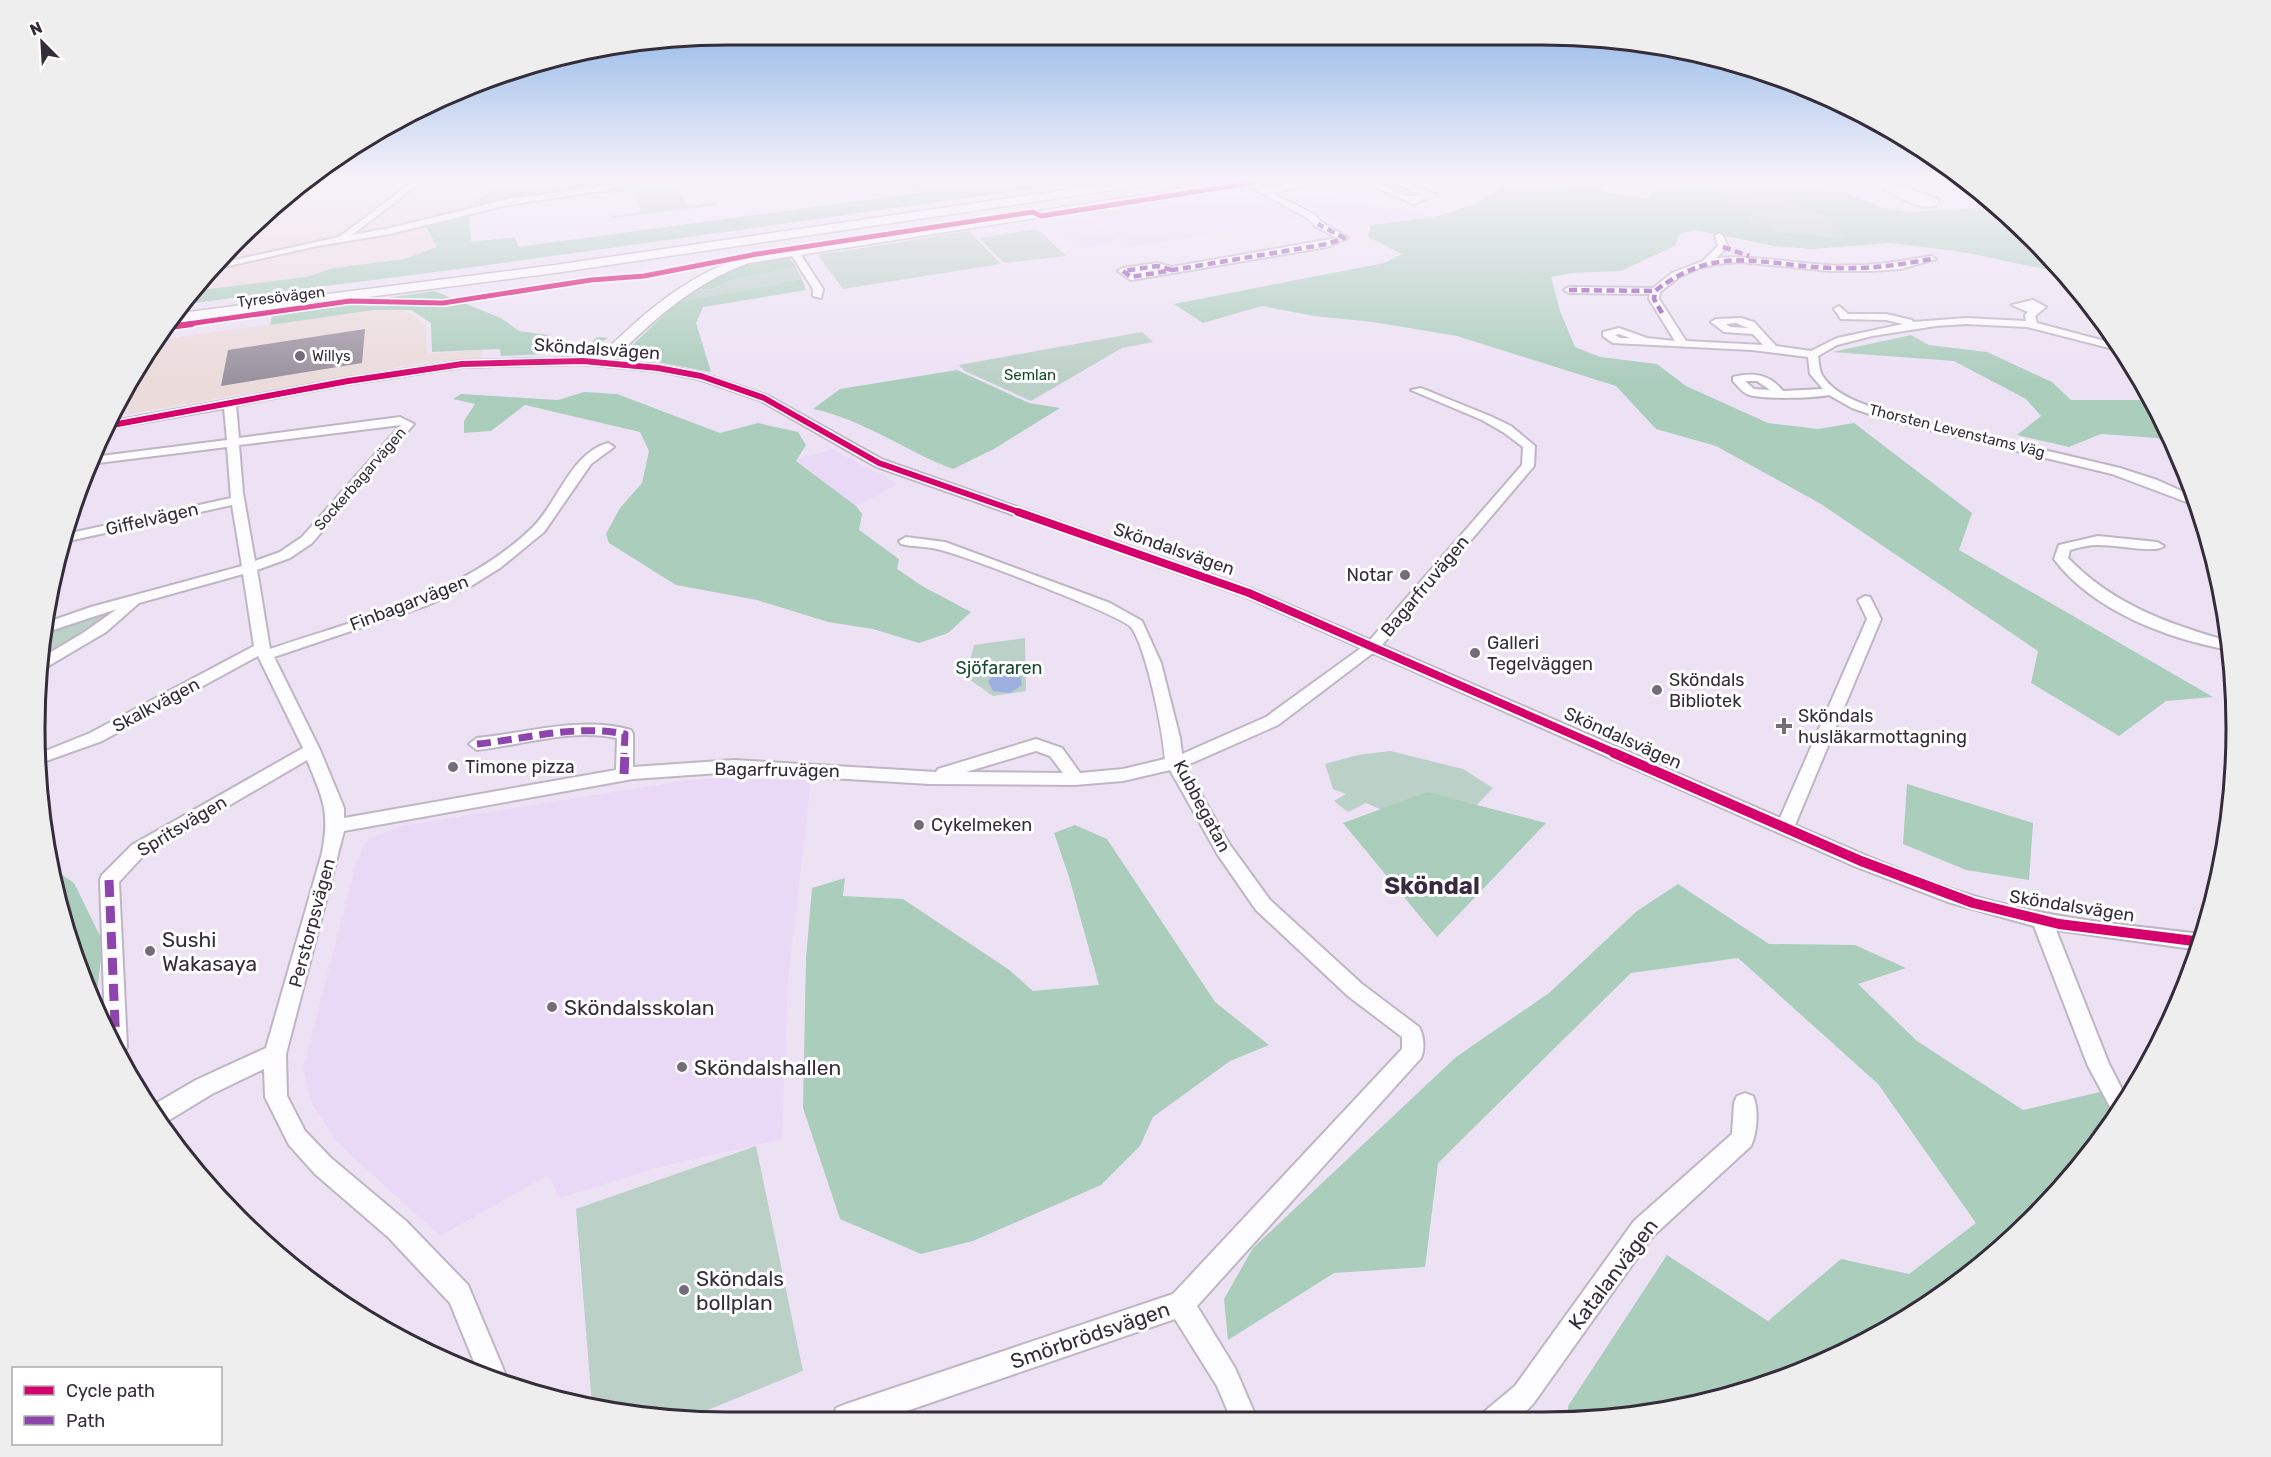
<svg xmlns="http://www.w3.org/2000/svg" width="2271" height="1457" font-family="Rubik,sans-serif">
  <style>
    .commercial { fill: #ebdbdb }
    .industrial { fill: #eddae0 }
    .built { fill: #ead9f6 }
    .green { fill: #bbd0c6 }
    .forest { fill: #abcdbc; fill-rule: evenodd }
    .water { fill: #9cb1e0 }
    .building { fill: #9a919e }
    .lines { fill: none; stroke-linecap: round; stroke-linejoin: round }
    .minor-casing { stroke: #bfb6c4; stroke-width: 4 }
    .tertiary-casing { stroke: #bfb6c4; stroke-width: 3 }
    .secondary-casing { stroke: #bfb6c4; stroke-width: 3 }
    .minor { fill: #fcfbfd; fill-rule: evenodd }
    .tertiary { fill: #fcfbfd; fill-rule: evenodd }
    .secondary { fill: #fcfbfd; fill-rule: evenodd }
    .quiet-far2 { stroke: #8e44ad; stroke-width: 4.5; stroke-dasharray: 8 4.5; stroke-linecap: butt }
    .quiet-far1 { stroke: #8e44ad; stroke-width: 7; stroke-dasharray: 14 7; stroke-linecap: butt }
    .quiet { stroke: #8e44ad; stroke-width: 9; stroke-dasharray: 17 9; stroke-linecap: butt }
    .cycleway-far3-casing { stroke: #fff; stroke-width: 8 }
    .cycleway-far2-casing { stroke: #fff; stroke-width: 9 }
    .cycleway-far1-casing { stroke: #fff; stroke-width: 12 }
    .cycleway-casing { stroke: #fff; stroke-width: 14 }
    .cycleway-far3 { stroke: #d6006c; stroke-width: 5 }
    .cycleway-far2 { stroke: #d6006c; stroke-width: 6 }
    .cycleway-far1 { stroke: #d6006c; stroke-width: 8 }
    .cycleway { stroke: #d6006c; stroke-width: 10 }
    .poi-dot { fill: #756c7a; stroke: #fff; stroke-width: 2 }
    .labels { text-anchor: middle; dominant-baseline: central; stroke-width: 6; stroke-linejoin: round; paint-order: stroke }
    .far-street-label { font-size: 15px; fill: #352d39; stroke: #fff }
    .far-poi-label { font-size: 15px; fill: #352d39; stroke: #fff; text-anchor: start }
    .far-park-label { font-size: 15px; fill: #13492c; stroke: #fff }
    .street-label { font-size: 18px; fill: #352d39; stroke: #fff }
    .poi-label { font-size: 18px; fill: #352d39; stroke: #fff; text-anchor: start }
    .park-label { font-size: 18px; fill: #13492c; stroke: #fff }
    .near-poi-label { font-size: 21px; fill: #352d39; stroke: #fff; text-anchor: start }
    .near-street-label { font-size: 21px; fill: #352d39; stroke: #fff }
    .district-label { font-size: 24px; font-weight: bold; fill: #392a41; stroke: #fff }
    .rim { fill: none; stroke: #352d39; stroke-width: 3 }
  </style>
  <rect width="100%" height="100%" fill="#ede2f4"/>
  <path class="commercial" d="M373,311H405L426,325L427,354L483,350L481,358L427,362L112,417L127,382L155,340Z"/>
  <path class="industrial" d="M309,178H509L473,203L472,207L420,221L437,247L405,260L333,268L306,277L192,291L271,207Z"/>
  <path class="built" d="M1306,185L1388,210L1401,207L1443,223L1380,229L1355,222L1342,225L1280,193Z
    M1245,186L1303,219L1131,247L1088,212Z
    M1092,218L1116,237L1112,243L1082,248L1055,224Z
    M832,449L898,484L856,506L796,460Z
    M717,778L811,780L788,981L782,1139L655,1168L560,1198L549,1175L440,1236L337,1142L312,1104L303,1070L355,866L362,848L369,839L402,826L683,781Z"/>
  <path class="green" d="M654,178H706L708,181L678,185L687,206L719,202V205L613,218L611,216L641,212L634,191L604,194L603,191Z
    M1720,188C1755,196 1829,203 1845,238L1772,231L1769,226H1752L1748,218L1764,217C1749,212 1723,205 1720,188Z
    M1037,229L1066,256L1004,263L979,238Z
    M969,231L1001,264L843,289L818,255Z
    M796,267L802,279L678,302L692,290L712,289L733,280Z
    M1142,332L1153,342L1122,348L1031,401L965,371L959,365Z
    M115,609L117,611L110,617L41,659L46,633L73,620Z
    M1025,638L1026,691L993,696L966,677L974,645Z
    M1390,751L1463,769L1493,788L1469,813L1396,816L1366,803L1348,812L1334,801L1346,794L1333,789L1325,764L1358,755Z
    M756,1146L803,1371L691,1417H638L592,1404L576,1209Z"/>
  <path class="forest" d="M509,178H636L472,207L473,203Z
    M894,178H1110L474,267L179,305L192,291L306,277L333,268L405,259L437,247L426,227L469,213L471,242L515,237L518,247L919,193L908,180L897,181Z
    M1516,178C1561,178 1603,193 1648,199L1662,180L1727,187L1728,178L1768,179L1778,185L1802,190L1844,192L1883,208L1909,212L2000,207L2063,273L1963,252L1891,243L1811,249L1774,246L1695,230L1680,234L1675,246L1621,271L1571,273L1551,277L1560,311L1575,347L1600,357L1657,364L1686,386L1768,423L1818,429L1854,423L1972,513L1959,550L2213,697L2166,701L2119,736L2031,683L2038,651L1821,504L1716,446L1656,429L1616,386L1457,336L1373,322L1314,316L1262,306L1203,323L1174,304L1384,263L1402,254L1368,237L1371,225L1435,217L1475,204ZM1720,188C1754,196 1830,204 1845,238L1772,231L1769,226H1752L1749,218L1765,219L1764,217C1749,212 1723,205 1720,188Z
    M788,256L796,267L733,280L712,289L692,290L730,269Z
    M802,279L806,290L703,307L696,323L711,372L625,356L626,351L678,302Z
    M434,291L501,318L519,331L549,335L542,348L587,346L597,337L608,338L585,352L501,356L500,349L432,352L431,323L411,310H374L270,325L272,315Z
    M1911,335L1929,345L1987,352L2052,382L2071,400H2152L2165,421L2175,448L2157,438L2101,434L2069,447L2017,435L2041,416L2026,399L1954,361L1832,352Z
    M957,370L1029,403L1060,408L994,449L953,469C905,451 863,419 813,409L840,389Z
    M584,392L617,394L720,433L758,423L798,432L806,445L796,461L856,506L862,514L859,530L899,559L897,569L922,586L971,612L948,633L919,643L873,629L828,622L757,600L676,585L609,543L606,534L620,508L642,483L649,451L640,432L525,405L491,431L464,433V421L475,404L453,399L461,394L558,400Z
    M1907,784L2033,823L2029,880L1966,870L1903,844Z
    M1427,792L1546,823L1437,937L1343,823Z
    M1075,825L1107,839L1215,1002L1269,1045L1230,1061L1153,1117L1140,1146L1101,1185L973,1241L921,1254L840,1219L803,1108L806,958L812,888L845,878L843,896L903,899L1008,969L1033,991L1099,985L1069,877L1054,833Z
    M50,867L74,883L103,942L95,1008C72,965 59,914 50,867Z
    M1678,884L1769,944L1855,945L1906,968L1858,984L1917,1041L2023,1110L2138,1083L2064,1186L1965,1279L1850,1351L1722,1399L1588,1421H1568V1406L1667,1255L1768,1321L1841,1259L1909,1274L1976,1223L1878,1084L1738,958L1631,973L1438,1163L1425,1267L1334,1273L1228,1340L1224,1299L1253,1248L1456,1057L1549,993L1637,911Z"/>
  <path class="water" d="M1005,671L1020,675L1022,685L1010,693L993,691L988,681L994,674Z"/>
  <path class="building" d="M365,329L362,363L221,386L228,350Z"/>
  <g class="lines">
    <g class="minor-casing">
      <path id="minor" d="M418,178H427L352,235L390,228L508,199L607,186L637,178H649L607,190L508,205L390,234L317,246L211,270L217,264L339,237Z
        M1239,178H1246L1267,189L1318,178H1331L1273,193L1315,215L1321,222L1348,238L1327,247L1131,280L1118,271L1123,268L1157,263L1172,267L1337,238L1315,226L1309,219L1239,181ZM1157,269H1159L1131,273Z
        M1354,178C1379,177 1400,202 1425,195L1378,178H1389L1437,195L1413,204Z
        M1566,178L1595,183L1602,178H1610L1597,188L1566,182Z
        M1867,178H1878L1938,199V204C1923,213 1898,196 1884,190L1882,185Z
        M1930,178C1946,177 1963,182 1976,191Z
        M1719,233L1723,236L1728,247L1716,258C1753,255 1790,263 1826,265C1864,267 1894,263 1931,256L1936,259L1900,269L1871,271H1830L1739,262L1717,264L1699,268L1679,277L1660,292L1659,299L1686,341L1763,345L1753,334L1724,332L1711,322L1716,319L1741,318L1754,322L1776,346L1811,351L1837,338L1903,324L1886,320L1841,319L1834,309L1839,306L1848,314H1886L1912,320L1913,322L1966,318L2026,321L2025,315L2028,312L2012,305L2033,300L2046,307L2035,316L2037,323L2116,344L2121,351L2027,327L1966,324L1936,326L1872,336L1837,345L1818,356C1819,361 1819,370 1822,375C1835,397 1869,406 1892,414L2120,468L2157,480L2193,496L2197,506L2112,474L1884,419L1852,408L1829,395C1816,398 1759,400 1747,394C1742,392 1737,385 1733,381V377C1753,372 1769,374 1783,391L1823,389L1810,374L1808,357L1752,350L1613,343L1603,336V332L1619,328L1647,338L1675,341L1649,299L1650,294L1569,293L1564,290L1569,287L1653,288L1672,273L1703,261L1718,246L1715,236ZM1736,323L1748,328L1730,327L1726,324ZM1619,334L1630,338H1620L1615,335ZM1745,381H1757L1770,390L1754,389Z
        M791,249H797L823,289L821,298L813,296V289L789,251Z
        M583,358L658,365L701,373L768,396L883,460L1254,590L1370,640L1522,465L1523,447L1503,432L1482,420L1411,390L1421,388L1490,416L1511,426L1535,446L1534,466L1382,645L1780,818L1867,619L1858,600L1865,596L1870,597L1881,619L1795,825C1860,853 1926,884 1995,902C2063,920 2133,926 2202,934L2200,950L2056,930L2109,1064L2127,1099L2115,1116L2088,1066L2034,926L1948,902L1854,866L1373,653L1278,725L1185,766L1230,845L1270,900L1362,984L1419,1027C1424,1036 1425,1049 1421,1058L1197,1306L1235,1368L1257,1419H1231L1217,1386L1175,1319L886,1418H833L836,1408L846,1404L1173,1294L1402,1049V1037L1348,996L1256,910L1218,855L1170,770L1123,781L1075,785L929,784L734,772L633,779L344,831L286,1054L287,1096L305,1131L331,1158L406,1221L468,1285L507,1378L506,1381L479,1374L450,1303L388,1237L315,1174L289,1145L265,1097L264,1069L212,1094L161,1125L148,1108L196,1080L266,1048L322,853C330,811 323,799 307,760L144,855L119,882L127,1047L124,1053L120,1055L105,1026L100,880L102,875L132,845L303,748L258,656L102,741L46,761L40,759L38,754L90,733L254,646L243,574L139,603L106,632L45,668L39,669L41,658L83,633L117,609L47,632L48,622L91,607L242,566L232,505L64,542L66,534L231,498L227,447L90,464L93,457L227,440L224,408L106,429L109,422L348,378L462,361ZM583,364L658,371L699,379L760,400L875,466L1244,596L1361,648L1266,717L1182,754L1180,738L1161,663L1142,621L1110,603L945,542L906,537L899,541L901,544C913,547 925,546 937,549C961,554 1121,615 1131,627C1147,649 1163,732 1165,759L1123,769L1080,773L1062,748L1036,739L938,769L936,772L734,760L633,767V734L631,730C581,716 527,733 477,738L469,744L477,750C521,745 572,728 617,738L616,770L344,818V808L320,750L274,657L428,605L471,586L500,568L544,532L591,464L614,447L608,443C571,453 558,502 533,527C462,596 361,618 270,649L257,570L290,558L312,543L414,424L400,417L239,438L236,405L348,384L462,367ZM401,425L302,537L280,552L255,561L243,493L239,445ZM1036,751L1050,756L1063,773L966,772Z
        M2098,536L2157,542L2164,546C2156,554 2113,544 2098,545C2088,545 2080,547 2070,550L2068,558C2112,604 2168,624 2228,641L2230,650C2168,639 2093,611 2054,559L2059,545Z
        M1745,1093L1753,1096C1759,1109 1757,1133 1751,1146L1652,1237L1533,1404L1516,1421H1482L1485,1411L1515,1386L1634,1221L1732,1134L1734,1103L1737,1096Z"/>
    </g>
    <g class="tertiary-casing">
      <path id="tertiary" d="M1234,178H1253L1168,197L749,263C690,284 651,323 607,365L602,366L595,362C603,351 615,342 625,332C661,299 696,273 743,257L1168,191Z"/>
    </g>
    <g class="secondary-casing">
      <path id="secondary" d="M1145,178H1173L1167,182L555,273L167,323L173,314L555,265Z"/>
    </g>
    <use href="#minor" class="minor"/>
    <use href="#tertiary" class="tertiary"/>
    <use href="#secondary" class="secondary"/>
    <path class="quiet-far2" d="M1723,247L1749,256
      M1172,270L1157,266L1123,271L1131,277L1327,244L1344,238L1318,224
      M1569,290L1655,291
      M1662,313L1654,299L1655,291C1718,243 1759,265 1831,268C1869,269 1894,266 1931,259"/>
    <path class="quiet-far1" d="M477,744C526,739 576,724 625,734L624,754"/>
    <path class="quiet" d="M624,774L625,753
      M109,880L116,1047"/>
    <g class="cycleway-far3-casing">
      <path id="cycleway-far3" d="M181,325L350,301L443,303L591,280L644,276L757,254L1033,212L1041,216L1245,184L1268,178"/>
    </g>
    <g class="cycleway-far2-casing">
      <path id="cycleway-far2" d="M163,328L192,324
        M107,426L348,381L462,364L583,361L658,368L701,376L764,398L879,463L1022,513"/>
    </g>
    <g class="cycleway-far1-casing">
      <path id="cycleway-far1" d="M1018,512L1249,593L1617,754"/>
    </g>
    <g class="cycleway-casing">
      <path id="cycleway" d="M1614,753L1861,861L1973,903L2059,924L2202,942"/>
    </g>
    <use href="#cycleway-far3" class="cycleway-far3"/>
    <use href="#cycleway-far2" class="cycleway-far2"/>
    <use href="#cycleway-far1" class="cycleway-far1"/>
    <use href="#cycleway" class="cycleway"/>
  </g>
  <linearGradient id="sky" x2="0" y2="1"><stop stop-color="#89b3e5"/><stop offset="0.47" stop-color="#f7f2fa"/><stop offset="1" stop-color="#f7f2fa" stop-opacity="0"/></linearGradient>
  <rect width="2271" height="382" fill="url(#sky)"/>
  <g class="poi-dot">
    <circle cx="300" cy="356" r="6"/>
    <circle cx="1405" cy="575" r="6"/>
    <circle cx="1475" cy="653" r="6"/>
    <circle cx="1657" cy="690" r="6"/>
    <path d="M1781 717h6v6h6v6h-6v6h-6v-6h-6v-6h6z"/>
    <circle cx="453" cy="767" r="6"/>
    <circle cx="919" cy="825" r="6"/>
    <circle cx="150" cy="951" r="6"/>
    <circle cx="552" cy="1007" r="6"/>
    <circle cx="682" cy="1067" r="6"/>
    <circle cx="684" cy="1290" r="6"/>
  </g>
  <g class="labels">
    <g class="far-street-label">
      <text transform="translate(281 297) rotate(-7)">Tyresövägen</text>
      <text transform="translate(1957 431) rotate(14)">Thorsten Levenstams Väg</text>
      <text transform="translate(360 479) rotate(-49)">Sockerbagarvägen</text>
    </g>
    <g class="far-poi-label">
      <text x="312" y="356">Willys</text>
    </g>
    <g class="far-park-label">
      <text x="1030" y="375">Semlan</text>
    </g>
    <g class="street-label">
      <text transform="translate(597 349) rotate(4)">Sköndalsvägen</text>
      <text transform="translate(152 519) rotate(-13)">Giffelvägen</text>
      <text transform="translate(1174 549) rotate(19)">Sköndalsvägen</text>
      <text transform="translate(1425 586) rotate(-50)">Bagarfruvägen</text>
      <text transform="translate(409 603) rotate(-21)">Finbagarvägen</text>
      <text transform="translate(156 705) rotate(-28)">Skalkvägen</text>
      <text transform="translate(1623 738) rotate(24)">Sköndalsvägen</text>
      <text transform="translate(777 770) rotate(1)">Bagarfruvägen</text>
      <text transform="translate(1202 806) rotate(62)">Kubbegatan</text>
      <text transform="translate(182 826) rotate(-31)">Spritsvägen</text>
      <text transform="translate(2072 906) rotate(9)">Sköndalsvägen</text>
      <text transform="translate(312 923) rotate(-75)">Perstorpsvägen</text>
    </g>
    <g class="poi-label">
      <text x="1393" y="575" text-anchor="end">Notar</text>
      <text x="1487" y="643">Galleri<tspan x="1487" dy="21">Tegelväggen</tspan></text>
      <text x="1669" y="680">Sköndals<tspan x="1669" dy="21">Bibliotek</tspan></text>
      <text x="1798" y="716">Sköndals<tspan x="1798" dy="21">husläkarmottagning</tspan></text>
      <text x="465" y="767">Timone pizza</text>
      <text x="931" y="825">Cykelmeken</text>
    </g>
    <g class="park-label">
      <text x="999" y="668">Sjöfararen</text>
    </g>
    <g class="near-poi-label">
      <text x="162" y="939">Sushi<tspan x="162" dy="24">Wakasaya</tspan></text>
      <text x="564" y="1007">Sköndalsskolan</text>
      <text x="694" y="1067">Sköndalshallen</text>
      <text x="696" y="1278">Sköndals<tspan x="696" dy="24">bollplan</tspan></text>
    </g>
    <g class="near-street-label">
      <text transform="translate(1613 1274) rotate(-53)">Katalanvägen</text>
      <text transform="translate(1090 1335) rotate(-19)">Smörbrödsvägen</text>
    </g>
    <g class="district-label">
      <text x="1432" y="886">Sköndal</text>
    </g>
  </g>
  <path d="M0 0H2271V1457H0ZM728 45H1543A683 683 0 0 1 2226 728V729A683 683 0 0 1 1543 1412H728A683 683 0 0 1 45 729V728A683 683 0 0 1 728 45Z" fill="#efeeef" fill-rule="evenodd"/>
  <path class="rim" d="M728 45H1543A683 683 0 0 1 2226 728V729A683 683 0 0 1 1543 1412H728A683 683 0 0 1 45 729V728A683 683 0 0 1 728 45Z"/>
  <rect x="12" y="1367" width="210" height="78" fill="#ffffff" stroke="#aeabb0" stroke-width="1.5"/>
  <rect x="24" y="1386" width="30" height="9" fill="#d6006c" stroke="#aeabb0" stroke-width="1.5"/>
  <text x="66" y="1397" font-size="18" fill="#352d39">Cycle path</text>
  <rect x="24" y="1416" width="30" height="9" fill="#8e44ad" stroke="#aeabb0" stroke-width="1.5"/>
  <text x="66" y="1427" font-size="18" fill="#352d39">Path</text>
  <g transform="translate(42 42) rotate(336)" stroke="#ffffff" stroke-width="4.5" paint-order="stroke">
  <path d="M0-4.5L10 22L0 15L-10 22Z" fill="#352d39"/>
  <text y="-9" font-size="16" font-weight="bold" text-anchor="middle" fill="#352d39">N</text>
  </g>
</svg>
